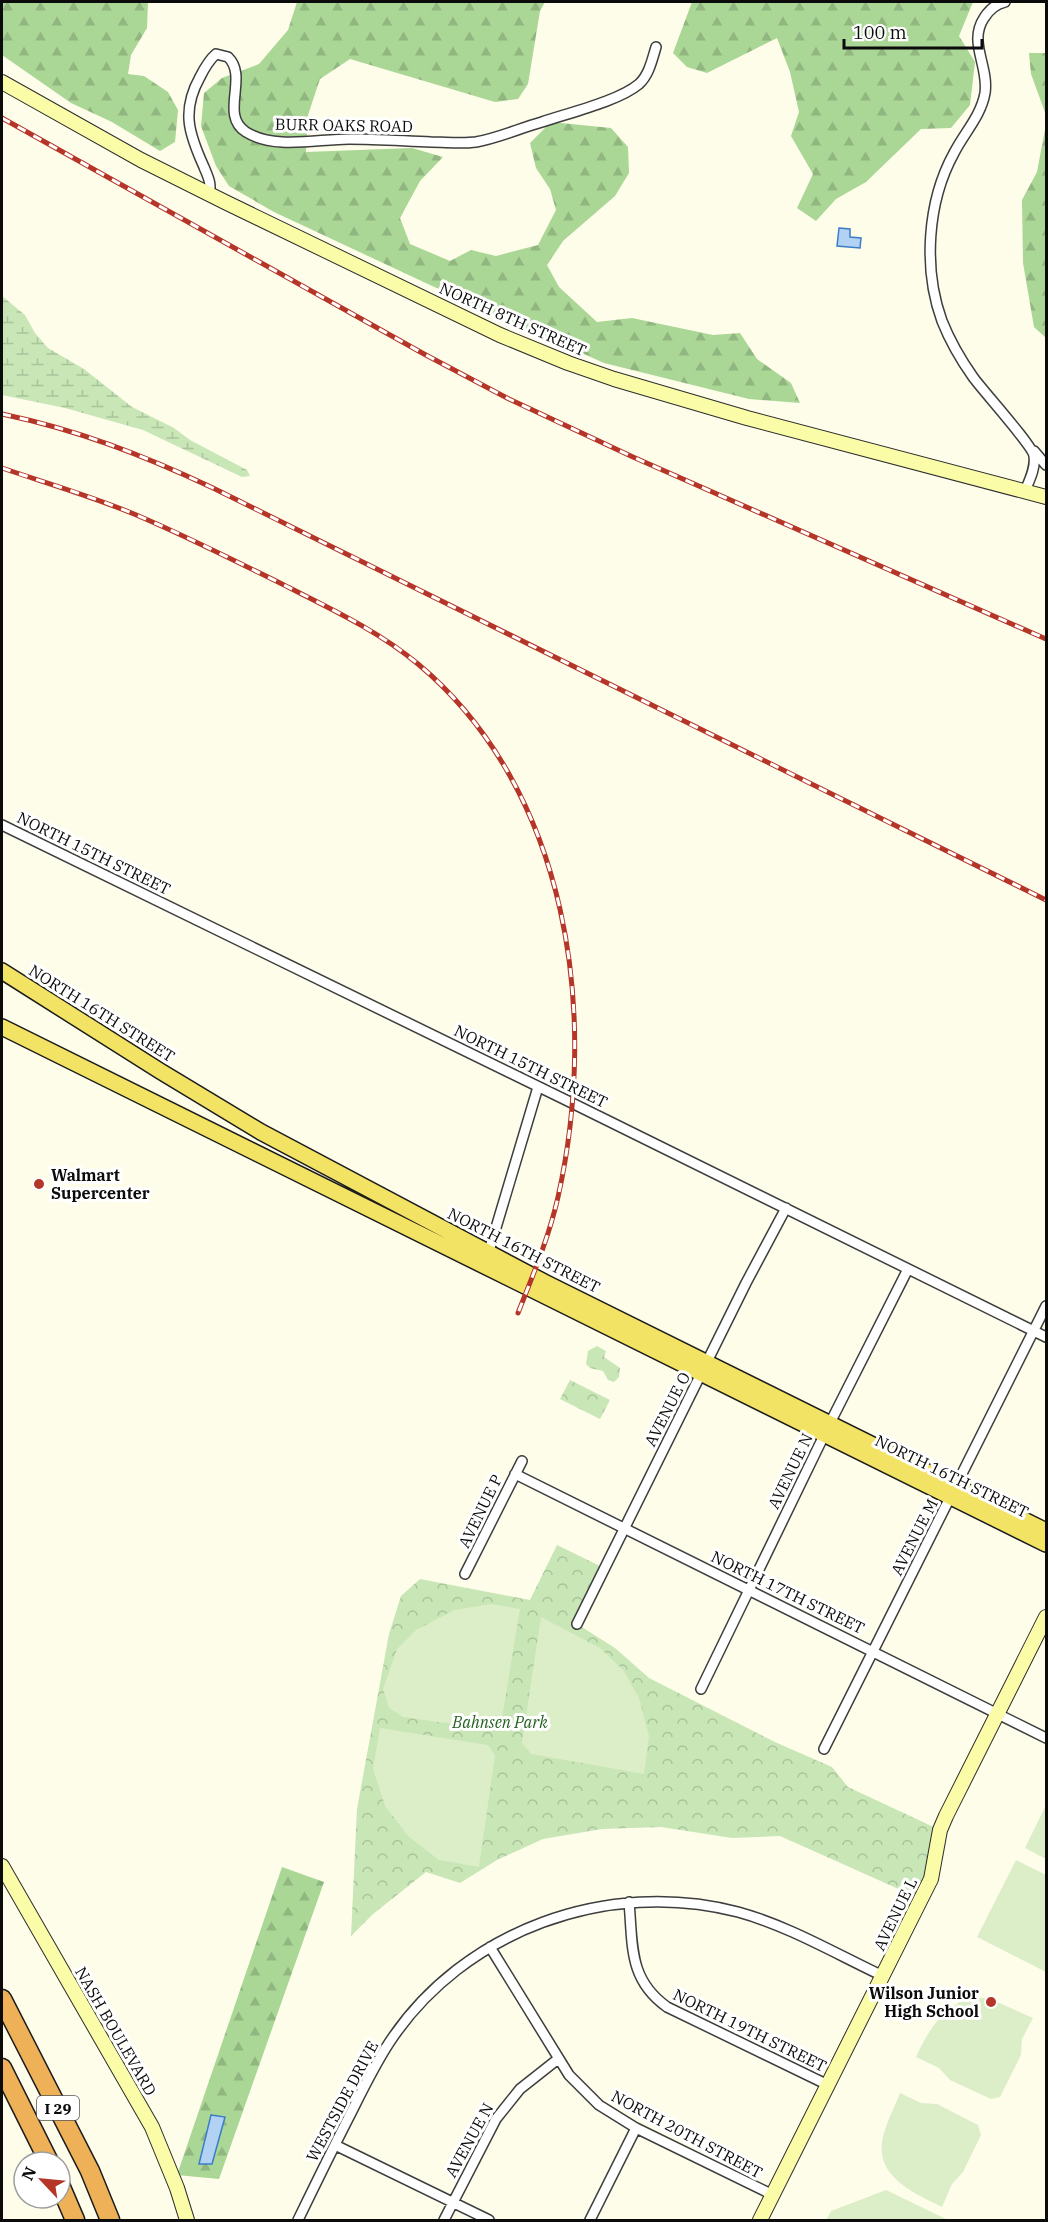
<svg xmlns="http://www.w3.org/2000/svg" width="1048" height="2222" font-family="'IBM Plex Serif',serif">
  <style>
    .forest { fill: url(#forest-firs) }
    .wetland { fill: url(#wetland-marsh) }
    .park { fill: url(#park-crowns) }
    .pitch { fill: #dbeec7 }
    .water { fill: #b1d2f3; stroke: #3b7dc7; stroke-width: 1.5 }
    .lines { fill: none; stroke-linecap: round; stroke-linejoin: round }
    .street-casing { stroke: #3e3e3e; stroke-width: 12 }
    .secondary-casing { stroke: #2d2d2d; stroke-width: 16 }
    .primary-casing { stroke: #1c1c1c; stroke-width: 18 }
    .highway-casing { stroke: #1c1c1c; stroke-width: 21 }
    .street { stroke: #fff; stroke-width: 9 }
    .secondary { stroke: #fafca7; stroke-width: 14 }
    .primary { stroke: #f3e365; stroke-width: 15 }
    .highway { stroke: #eeb158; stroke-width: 18 }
    .rail-casing { stroke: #b53529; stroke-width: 5 }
    .rail { stroke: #fff; stroke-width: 3; stroke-dasharray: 9; stroke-linecap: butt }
    .poi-dot { fill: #b53529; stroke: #fff; stroke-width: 2 }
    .labels { text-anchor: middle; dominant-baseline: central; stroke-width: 6; stroke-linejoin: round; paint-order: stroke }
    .shield { fill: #fff; stroke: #545454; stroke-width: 1.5 }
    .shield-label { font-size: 15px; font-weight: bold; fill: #0b0b0b }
    .street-label { font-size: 16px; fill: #0b0b0b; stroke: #fff }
    .poi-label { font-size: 16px; font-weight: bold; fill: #0b0b0b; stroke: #fff; text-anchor: start }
    .park-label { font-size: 16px; font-style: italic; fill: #245f1f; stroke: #fff }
  </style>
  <defs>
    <pattern id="forest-firs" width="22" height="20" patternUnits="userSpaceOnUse" patternTransform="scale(1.5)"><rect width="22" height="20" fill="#aad696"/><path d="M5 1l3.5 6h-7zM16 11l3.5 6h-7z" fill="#91b680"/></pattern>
    <pattern id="wetland-marsh" width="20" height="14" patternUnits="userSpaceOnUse" patternTransform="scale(1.5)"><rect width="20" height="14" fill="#c8e6b6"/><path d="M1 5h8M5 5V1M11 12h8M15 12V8" fill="none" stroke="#aac49b"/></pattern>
    <pattern id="park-crowns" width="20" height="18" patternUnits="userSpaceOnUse" patternTransform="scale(1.5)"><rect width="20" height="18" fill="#c8e6b6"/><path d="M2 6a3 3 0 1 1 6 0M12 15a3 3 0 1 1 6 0" fill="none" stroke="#aac49b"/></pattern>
  </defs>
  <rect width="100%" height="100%" fill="#fefdea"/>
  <path class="forest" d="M2,2H148L147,28L131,55L128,74L144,76L168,92L178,110L175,142L160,151L112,122L71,103L2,55Z
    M297,2H545L540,11L528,84L518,99L495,102L350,59L320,79L308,115L306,152L412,148L443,157L420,181L400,218L410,244L450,261L471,250L496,256L538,245L556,210L550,189L536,168L530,143L551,122L611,128L628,147L629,173L615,196L563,241L547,265L559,287L597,322L632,318L713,335L740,333L757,359L791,383L800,403L749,399L604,363L430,285L274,212L229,186L216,166L201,126L204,93L222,78L259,64L288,30Z
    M692,2H973L959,36L975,62L970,105L951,128L921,129L866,182L836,199L816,221L797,208L813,174L791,136L799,112L790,72L777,38L707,73L687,67L673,53Z
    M1029,53H1046V115L1031,74Z
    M1046,124V338L1034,327L1023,263L1022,200L1037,172Z
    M282,1867L324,1882L219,2179L177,2175Z"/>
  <path class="wetland" d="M2,296L25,315L35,333L48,348L84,369L132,407L174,428L190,440L247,470L250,476L242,477L143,430L65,408L2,395Z"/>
  <path class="park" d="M597,1346L606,1351L604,1357L620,1368L619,1377L614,1382L608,1380L603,1371L590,1368L586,1364L588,1351Z
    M570,1380L610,1400L600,1419L560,1399Z
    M557,1545L604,1568L577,1624L615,1648L649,1678L777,1743L832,1767L848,1787L940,1830L921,1899L780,1836L732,1838L661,1827L602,1829L543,1839L497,1860L460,1883L426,1872L373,1914L351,1936L357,1809L389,1634L401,1596L420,1579L530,1600Z"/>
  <path class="pitch" d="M491,1604L520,1609L501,1724L493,1730L403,1717L389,1708L383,1689L397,1649L416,1630L454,1610Z
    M541,1617L600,1648L624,1671L639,1698L649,1736L644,1774L531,1754L522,1743Z
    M380,1728L488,1745L495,1755L479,1867L439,1860L409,1837L385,1806L373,1769Z
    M1046,1805V1859L1025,1848Z
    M1016,1860L1046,1875V1972L977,1937Z
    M966,1998H988L1033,2018L1022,2039L1021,2055L1000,2097L991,2099L950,2080L939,2068L916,2057C929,2029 939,2014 966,1998Z
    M900,2093L921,2103L937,2104L978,2125L981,2135L963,2172L952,2184L942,2207C912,2192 871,2175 884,2133C888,2119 895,2106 900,2093Z
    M886,2190L948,2220H826L831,2211Z"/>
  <path class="water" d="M839,228L850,229V237L861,238L860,248L837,246Z
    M211,2115L225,2117L212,2164H199Z"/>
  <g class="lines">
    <g class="street-casing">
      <path id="street" d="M1005,2C996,4 989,10 984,18C968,42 989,66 985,93C981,116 964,133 954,153C927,202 923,269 942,321C950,341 961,360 973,377C983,391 1033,446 1034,456C1036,468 1029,481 1025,491
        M209,194C212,184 208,177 204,167C189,134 181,111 200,77C204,69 209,60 216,54L228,57C249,77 219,115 246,132C275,150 317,139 349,139C376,139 404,141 431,142C446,142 461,144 476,142C499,138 520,128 542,122C568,113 619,101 639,84C649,75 652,60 656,47
        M1034,451L1046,465
        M2,825L572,1103L1046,1337
        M489,1251L538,1087
        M515,1474L1046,1738
        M465,1574L522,1461
        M577,1624L746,1283L786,1208
        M701,1689L830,1423L908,1269
        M824,1749L1046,1306
        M629,1902C633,1945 628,1979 667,2007L828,2085
        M490,1947L569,2075L599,2105L636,2128L773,2195
        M335,2145L489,2220
        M298,2220C315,2185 332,2150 350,2115C362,2091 374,2066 389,2043C463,1930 608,1878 738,1912C789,1926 836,1954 883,1976
        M444,2220L496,2119L520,2089L558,2059
        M590,2220L636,2128"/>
    </g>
    <g class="secondary-casing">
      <path id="secondary" d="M2,82L141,160L225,202L500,335L568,363L614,379L747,418L1046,497
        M2,1866L152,2127L177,2188L187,2220
        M760,2220L931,1879L940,1830L946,1816L1046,1617"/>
    </g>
    <g class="primary-casing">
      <path id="primary" d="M2,971L160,1071L261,1132L544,1282L1046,1531
        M2,1027L1046,1544"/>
    </g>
    <g class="highway-casing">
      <path id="highway" d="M2,1999L90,2171L110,2220
        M2,2068L49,2162
        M60,2185L75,2220"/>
    </g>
    <use href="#street" class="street"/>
    <use href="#secondary" class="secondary"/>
    <use href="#primary" class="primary"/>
    <use href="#highway" class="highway"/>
    <g class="rail-casing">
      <path id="rail" d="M2,118L424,354L509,399L633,457L1046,639
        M2,414C78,430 143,455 213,488L1046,900
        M2,468C46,483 91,496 134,514C184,535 233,560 282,584C329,608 377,630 418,664C569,790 599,1014 558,1197C549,1237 533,1275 518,1313"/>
    </g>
    <use href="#rail" class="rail"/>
  </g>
  <g class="poi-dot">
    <circle cx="39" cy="1184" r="6"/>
    <circle cx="991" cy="2002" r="6"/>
  </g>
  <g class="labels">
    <rect class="shield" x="37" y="2096" width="42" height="24" rx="4.5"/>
    <g class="shield-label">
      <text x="58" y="2108">I 29</text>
    </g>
    <g class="street-label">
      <text transform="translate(344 125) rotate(1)">BURR OAKS ROAD</text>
      <text transform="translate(513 319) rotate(24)">NORTH 8TH STREET</text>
      <text transform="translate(94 853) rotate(26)">NORTH 15TH STREET</text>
      <text transform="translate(102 1013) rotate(32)">NORTH 16TH STREET</text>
      <text transform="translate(531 1066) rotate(26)">NORTH 15TH STREET</text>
      <text transform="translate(524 1250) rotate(27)">NORTH 16TH STREET</text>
      <text transform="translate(667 1409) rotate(-63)">AVENUE O</text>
      <text transform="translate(790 1471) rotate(-64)">AVENUE N</text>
      <text transform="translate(952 1476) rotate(26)">NORTH 16TH STREET</text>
      <text transform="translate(480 1511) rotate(-64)">AVENUE P</text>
      <text transform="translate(914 1537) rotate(-63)">AVENUE M</text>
      <text transform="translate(788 1592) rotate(26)">NORTH 17TH STREET</text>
      <text transform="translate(895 1914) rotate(-64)">AVENUE L</text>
      <text transform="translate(750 2030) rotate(26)">NORTH 19TH STREET</text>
      <text transform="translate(116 2031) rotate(60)">NASH BOULEVARD</text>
      <text transform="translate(342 2101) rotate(-62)">WESTSIDE DRIVE</text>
      <text transform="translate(687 2134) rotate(28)">NORTH 20TH STREET</text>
      <text transform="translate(469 2140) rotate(-61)">AVENUE N</text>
    </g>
    <g class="poi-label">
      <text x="51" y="1175">Walmart<tspan x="51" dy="18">Supercenter</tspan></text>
      <text x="979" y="1993" text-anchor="end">Wilson Junior<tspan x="979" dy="18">High School</tspan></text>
    </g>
    <g class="park-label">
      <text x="500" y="1722">Bahnsen Park</text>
    </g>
  </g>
  <rect width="1048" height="2222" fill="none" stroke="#0b0b0b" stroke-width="6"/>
  <g transform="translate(42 2180) rotate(296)"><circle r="28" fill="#ffffff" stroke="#9d9d9d" stroke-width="1.5"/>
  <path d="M0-4.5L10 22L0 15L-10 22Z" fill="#b53529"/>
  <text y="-9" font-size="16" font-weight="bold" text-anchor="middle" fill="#0b0b0b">N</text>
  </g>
  <path d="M844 39v9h138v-9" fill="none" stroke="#0b0b0b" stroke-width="3"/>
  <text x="853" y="39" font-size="18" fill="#0b0b0b" stroke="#ffffff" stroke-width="4.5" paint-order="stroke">100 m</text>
</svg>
